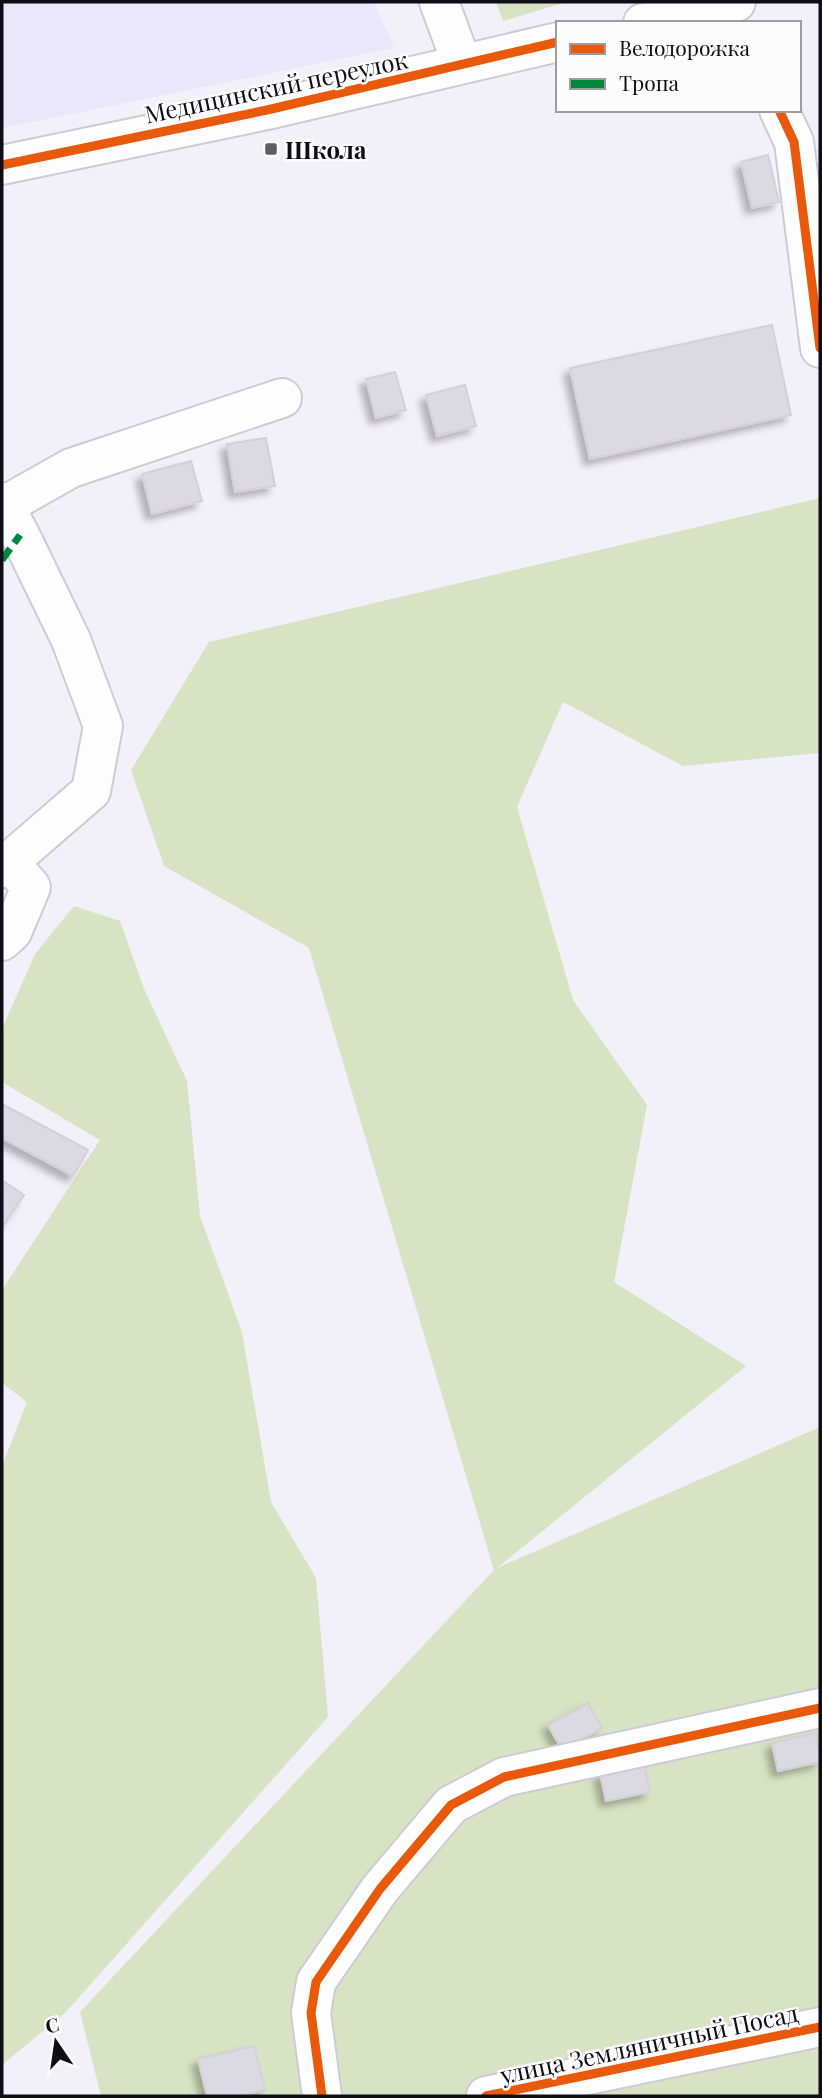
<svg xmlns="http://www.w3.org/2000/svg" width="822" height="2098" font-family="'Playfair Display',serif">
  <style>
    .built { fill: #e9e7f9 }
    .green { fill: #d8e3c3 }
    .building { fill: #dbd9e2; stroke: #d4d0da; stroke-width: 2; filter: url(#shadow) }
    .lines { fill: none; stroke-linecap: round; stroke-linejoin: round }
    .minor-casing { stroke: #cdcbd5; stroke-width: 42 }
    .minor { stroke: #fdfdfe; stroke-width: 38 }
    .quiet { stroke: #00873e; stroke-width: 7; stroke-dasharray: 14 7; stroke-linecap: butt }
    .cycleway-casing { stroke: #fcfcfc; stroke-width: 13 }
    .cycleway { stroke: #e8590c; stroke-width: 9 }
    .poi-dot { fill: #5e5c66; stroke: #fcfcfc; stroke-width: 2.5 }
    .labels { text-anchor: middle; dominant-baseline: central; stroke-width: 5; stroke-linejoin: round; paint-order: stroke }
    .street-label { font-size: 24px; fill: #0f0d18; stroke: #fcfcfc }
    .poi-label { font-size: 24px; font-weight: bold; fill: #0f0d18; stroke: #fcfcfc; text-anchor: start }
  </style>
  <defs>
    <filter id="shadow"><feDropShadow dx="-6" dy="6" stdDeviation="3.5" flood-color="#0004"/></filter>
  </defs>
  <rect width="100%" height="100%" fill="#f2f0f8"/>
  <path class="built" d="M2,2H374L394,48L2,128Z"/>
  <path class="green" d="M496,2H567L503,21Z
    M820,498V753L683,766L563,702L517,807L573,1000L647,1105L614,1282L746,1366L497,1568L820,1427V2096H101L80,2012L494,1570L309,948L164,866L131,770L209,642Z
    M74,906L120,921L144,989L187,1081L200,1216L242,1332L271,1502L316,1578L328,1717L66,2012L2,2065V1466L27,1402L2,1383V1290L100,1140L2,1082V1029L35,954Z"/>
  <path class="building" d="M768,155L779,202L752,208L741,162Z
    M772,325L791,415L590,459L570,368Z
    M395,372L406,410L376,418L366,379Z
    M465,385L476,426L437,436L426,395Z
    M266,438L275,486L235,492L227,444Z
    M191,461L202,501L152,514L142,474Z
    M2,1104L88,1150L73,1176L2,1138Z
    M2,1180L24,1195L2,1227Z
    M588,1703L602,1728L562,1750L548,1725Z
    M816,1733L820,1762L778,1771L772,1743Z
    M644,1764L650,1792L606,1801L600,1773Z
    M254,2046L265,2090L238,2096H207L198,2059Z"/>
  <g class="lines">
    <g class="minor-casing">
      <path id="minor" d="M439,2L462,64
        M643,23L736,2
        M779,110L794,142L820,348
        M2,165L267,110L558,42
        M2,502L20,535L71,640L103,726L91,791L2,868
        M2,507L71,468L282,398
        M2,941L12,932L31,887L10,863
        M322,2096L311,2013L316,1982L380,1889L451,1805L504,1777L820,1708
        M486,2096L820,2027"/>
    </g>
    <use href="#minor" class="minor"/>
    <path class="quiet" d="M2,560L20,535"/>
    <g class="cycleway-casing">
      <path id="cycleway" d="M779,110L794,142L820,348
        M2,165L267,110L558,42
        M322,2096L311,2013L316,1982L380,1889L451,1805L504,1777L820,1708
        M486,2096L820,2027"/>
    </g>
    <use href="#cycleway" class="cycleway"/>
  </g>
  <rect class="poi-dot" x="264" y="142" width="14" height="14" rx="3.5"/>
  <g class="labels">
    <g class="street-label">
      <text transform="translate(276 86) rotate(-12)">Медицинский переулок</text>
      <text transform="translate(649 2043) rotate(-12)">улица Земляничный Посад</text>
    </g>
    <g class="poi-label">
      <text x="285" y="149">Школа</text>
    </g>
  </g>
  <rect width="822" height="2098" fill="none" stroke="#0f0d18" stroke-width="7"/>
  <rect x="556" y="21" width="245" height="91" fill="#fcfcfc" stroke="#9d9ca1" stroke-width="2"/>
  <rect x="570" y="44" width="35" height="10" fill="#e8590c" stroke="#9d9ca1" stroke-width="2"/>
  <text x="619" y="56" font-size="21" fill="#0f0d18">Велодорожка</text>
  <rect x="570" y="79" width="35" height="10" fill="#00873e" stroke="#9d9ca1" stroke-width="2"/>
  <text x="619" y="91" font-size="21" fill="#0f0d18">Тропа</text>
  <g transform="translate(56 2042) rotate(347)" stroke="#fcfcfc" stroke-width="5" paint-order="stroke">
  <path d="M0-5L12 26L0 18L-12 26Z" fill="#0f0d18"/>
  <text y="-10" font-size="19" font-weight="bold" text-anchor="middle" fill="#0f0d18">С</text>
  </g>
</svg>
